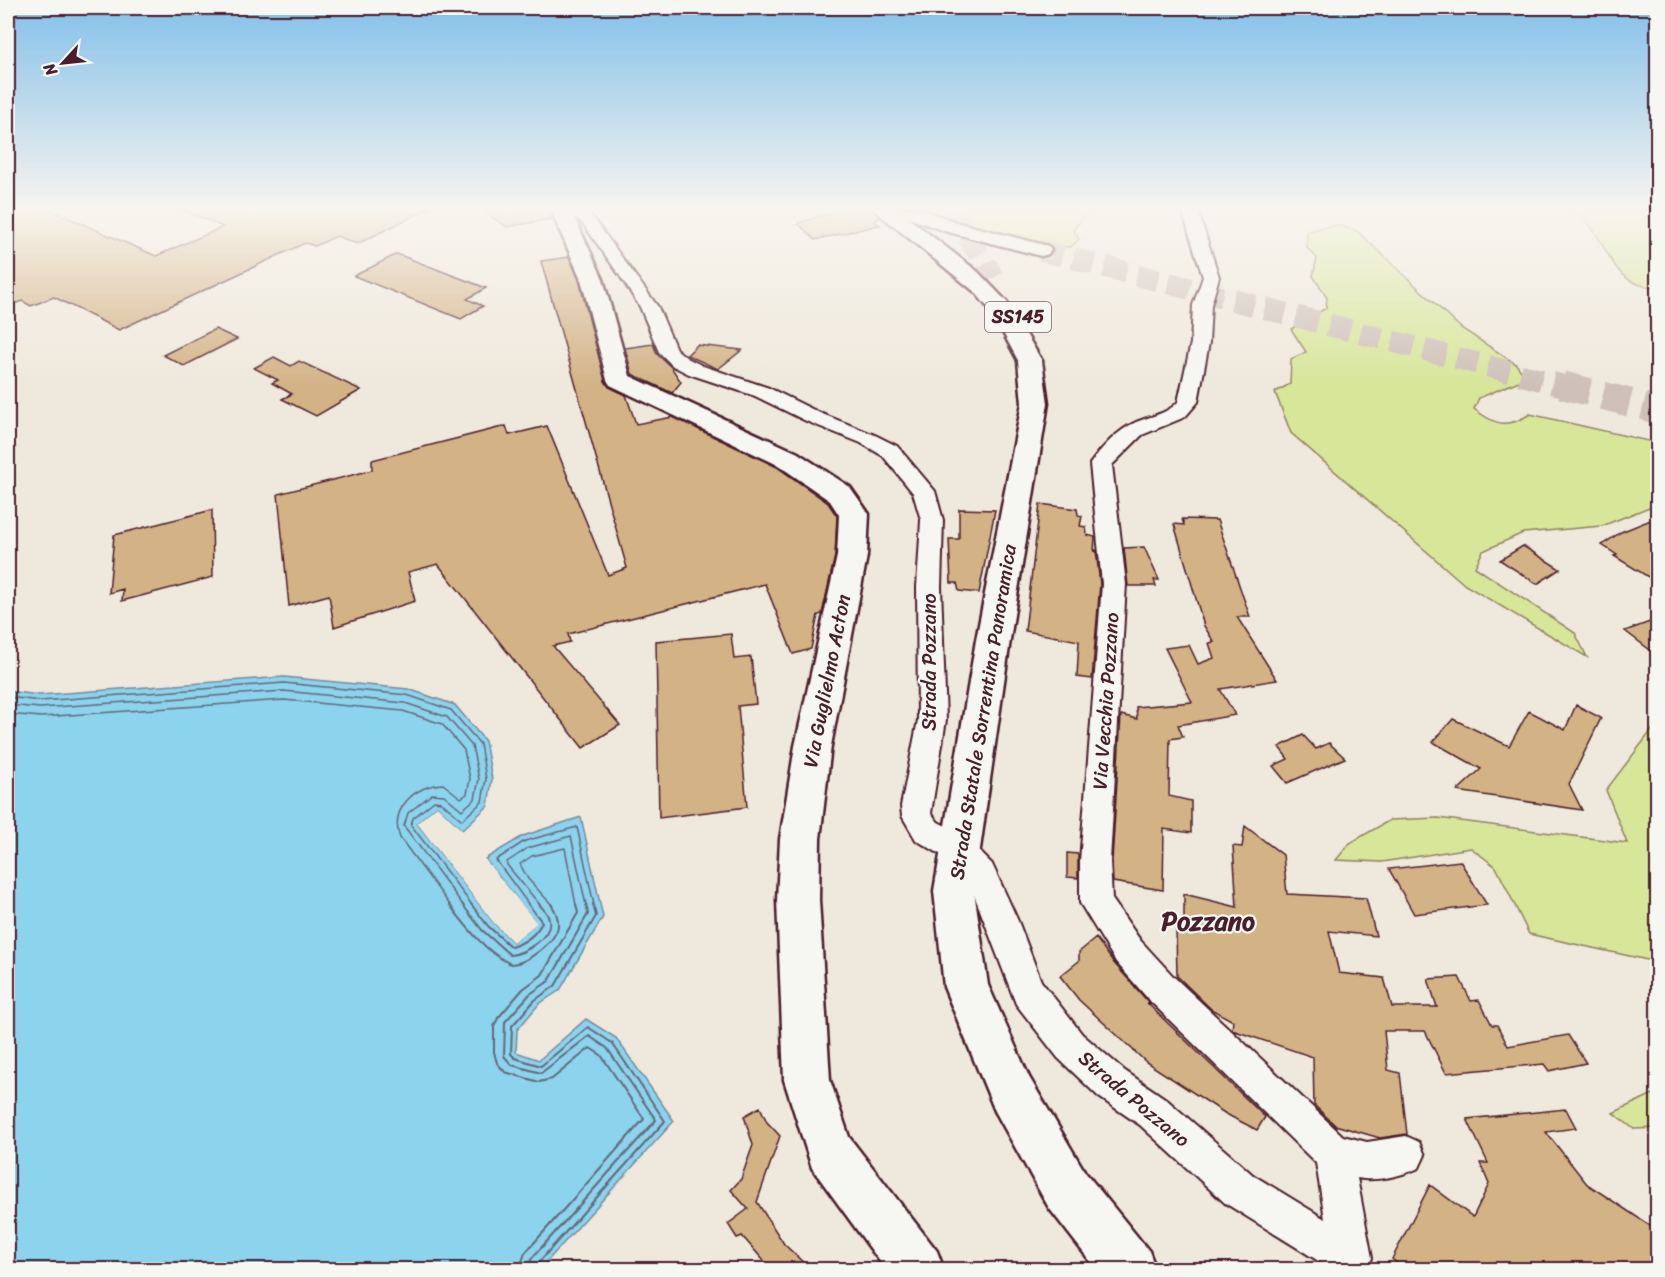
<svg xmlns="http://www.w3.org/2000/svg" width="1665" height="1277" font-family="Sriracha,sans-serif">
  <style>
    .green { fill: #d7e699; stroke: #908262; stroke-width: 1.5 }
    .water { fill: #8cd3ed; stroke: #728b9f; stroke-width: 1.5 }
    .pier { fill: #efe8dc }
    .lines { fill: none; stroke-linecap: round; stroke-linejoin: round }
    .shore-far1 { stroke: #646779; stroke-width: 1.5 }
    .shore { stroke: #646779; stroke-width: 2 }
    .building { fill: #d3b286; stroke: #4a1f2b; stroke-width: 1.5 }
    .primary-tunnel { stroke: #cec0b9; stroke-width: 22; stroke-dasharray: 22 11; stroke-linecap: butt }
    .trunk-tunnel-far1 { stroke: #cec0b9; stroke-width: 22; stroke-dasharray: 22 11; stroke-linecap: butt }
    .trunk-tunnel { stroke: #cec0b9; stroke-width: 28; stroke-dasharray: 28 14; stroke-linecap: butt }
    .minor-casing { stroke: #4a1f2b; stroke-width: 4 }
    .tertiary-casing { stroke: #4a1f2b; stroke-width: 5 }
    .secondary-casing { stroke: #4a1f2b; stroke-width: 5 }
    .primary-casing { stroke: #4a1f2b; stroke-width: 5 }
    .trunk-casing { stroke: #4a1f2b; stroke-width: 5 }
    .minor { fill: #f6f6f2; fill-rule: evenodd }
    .tertiary { fill: #f6f6f2; fill-rule: evenodd }
    .secondary { fill: #f6f6f2; fill-rule: evenodd }
    .primary { fill: #f6f6f2; fill-rule: evenodd }
    .trunk { fill: #f6f6f2; fill-rule: evenodd }
    .labels { text-anchor: middle; dominant-baseline: central; stroke-width: 4.5; stroke-linejoin: round; paint-order: stroke }
    .shield { fill: #f6f6f2; stroke: #7e6067; stroke-width: 1.5 }
    .shield-label { font-size: 18px; font-weight: bold; fill: #4a1f2b }
    .street-label { font-size: 20px; fill: #4a1f2b; stroke: #f6f6f2 }
    .near-neighbourhood-label { font-size: 26px; font-weight: bold; fill: #4a1f2b; stroke: #f6f6f2 }
  </style>
  <rect width="100%" height="100%" fill="#efe8dc"/>
  <filter id="ink" filterUnits="userSpaceOnUse"><feTurbulence type="fractalNoise" baseFrequency=".0167" numOctaves="2"/><feDisplacementMap in="SourceGraphic" scale="12" xChannelSelector="R" yChannelSelector="G"/><feConvolveMatrix kernelMatrix="1 2 1 2 8 2 1 2 1" color-interpolation-filters="sRGB"/></filter>
  <g filter="url(#ink)">
    <path class="green" d="M917,208H1088L1086,215L1073,230L1079,239L1071,247C1019,246 966,224 917,208Z
      M1571,208H1632L1657,223V287C1615,287 1612,255 1592,228C1586,220 1577,214 1571,208Z
      M1337,225L1357,231L1461,328L1516,364L1526,378L1479,398L1474,409C1495,425 1507,429 1530,414L1657,443V504L1602,526L1523,533L1483,551L1475,567L1575,633L1587,657L1465,585L1291,433L1275,392L1290,384L1291,359L1306,352L1291,329L1326,308L1327,298L1313,276L1317,258L1307,248V231Z
      M1655,726H1657V962L1529,934L1496,867L1471,848L1382,862L1336,860L1350,843L1390,820L1438,818L1627,843L1606,790Z
      M1657,1092V1128L1634,1129L1613,1113Z"/>
    <path class="water" d="M284,677L408,689L455,705L485,741L492,779L488,806L462,830L437,806L417,823L493,922L513,942L536,923L485,859L523,836L581,817L603,917L560,990L539,1004L517,1030L516,1052L539,1060L586,1019L616,1038L674,1121L540,1269L8,1270V691L39,695Z"/>
    <path class="pier" d="M437,806L464,832H460L437,810L421,823L495,920L513,938L532,923L483,861V857L537,923L513,942L493,922L417,823Z"/>
    <g class="lines">
      <path class="shore-far1" d="M8,697L40,701L284,683L407,695L451,710L480,744L486,779L482,802L462,820L441,802L434,801L413,818L411,825L472,905
        M8,705L40,708L284,691L405,703L447,717L472,746L479,779L475,799L462,810L444,795L432,794L408,813L404,826L463,905
        M8,714L41,717L284,700L403,711L442,724L464,750L470,779L467,794L461,798L443,784C415,785 389,809 400,838L450,905
        M529,905L496,860L525,841L577,827L594,905
        M540,905L507,865V862L528,848L571,836L586,905
        M552,905L528,879L520,864L532,856L565,848L576,905"/>
      <path class="shore" d="M449,904C466,926 485,952 511,964C526,964 556,942 558,926C559,918 555,910 551,904
        M462,904L482,930L510,955C524,954 553,937 549,919C548,913 542,908 539,904
        M471,904L488,926L511,947C524,943 536,935 542,922L528,904
        M519,1270L525,1253L644,1119L601,1055L590,1048L552,1079L539,1082L505,1072L497,1063L494,1052V1027L498,1018L523,989L542,975L578,913L576,904
        M528,1270L532,1258L656,1120L607,1048L589,1036L541,1073L512,1065L504,1056L505,1022L530,994L549,981L588,914L586,904
        M536,1270L538,1263L665,1121L612,1043L588,1027L541,1066L515,1058L511,1054L512,1026L535,1000L555,986L596,916L593,904"/>
    </g>
    <path class="building" d="M8,208H46L156,256L223,227L179,208H430L357,244L337,236L315,246L305,243L119,330L54,297L31,306L22,301L17,303L8,298Z
      M478,208H548L552,219L507,227Z
      M848,208H870L880,218L874,221L880,225L815,240L798,223Z
      M397,254L486,288L467,299L483,306L461,319L354,276Z
      M569,257L579,280L605,381L609,387L626,395L636,424L673,417L777,467L828,503L837,516L835,556L822,614L818,615L811,649L793,654L765,584L568,634L570,642L553,646L620,725L583,748L438,564L408,572L415,601L334,627L329,595L289,606L278,494L372,470V460L506,426L509,435L547,426L608,575L627,568L541,261Z
      M215,329L237,339L184,366L163,355Z
      M653,344L657,354L671,367L681,382L672,393L632,374L625,348Z
      M697,345L742,350L718,369L687,355Z
      M274,357L291,366L299,361L361,390L316,416L282,399L292,394L272,383L278,380L254,368Z
      M1040,504L1077,509L1078,515L1082,516L1080,526L1086,527L1087,535L1095,537L1094,551L1096,550L1100,584L1092,679L1077,677L1079,641L1025,631Z
      M959,509L995,510L979,593L959,591L957,583H951L949,539H959Z
      M212,510L213,577L122,601L123,589L109,593L114,535Z
      M1658,517V583L1614,556L1617,555L1602,545L1621,532Z
      M1182,519L1217,520L1250,617H1237L1277,680L1220,689L1235,715L1178,725L1183,737L1170,739L1169,796L1191,801V833L1164,829L1163,890L1113,882L1112,861L1121,715L1137,719L1136,707L1192,702L1165,648L1189,645L1198,664L1214,658L1209,643L1214,642L1204,626L1174,524L1184,525Z
      M1523,546L1560,569L1537,584L1500,560Z
      M1144,547L1159,580H1154L1156,586H1128L1124,548Z
      M1658,619V656L1625,631Z
      M731,634L734,659L751,657L756,704L738,706L747,807L659,818L656,641Z
      M1576,705L1601,718L1569,784L1582,810L1457,791L1481,769L1433,742L1453,719L1509,746L1529,711L1565,730Z
      M1303,735L1316,749L1329,743L1345,758L1287,783L1273,766L1288,759L1279,747Z
      M1245,826L1283,855L1287,894L1366,898L1376,936L1329,931L1339,973L1384,978L1392,1007H1437L1428,979L1459,977L1471,1001L1479,1000L1492,1025H1497L1508,1046L1568,1035L1586,1063L1549,1071L1544,1064L1446,1073L1425,1031H1384L1388,1070L1400,1073L1407,1134L1380,1138L1335,1125L1314,1105L1313,1057L1235,1031L1232,1029L1233,1021L1211,1009L1177,976L1176,930L1184,932V894L1237,907L1233,846L1242,847Z
      M1067,853L1078,854V878L1067,877Z
      M1460,861L1487,905L1414,914L1389,869Z
      M1096,938L1114,963L1150,1004L1147,1003L1265,1117L1257,1130L1226,1114L1146,1062L1079,1000L1060,976L1079,961V952Z
      M760,1107L767,1122L780,1136L757,1202L784,1244L810,1269H771L742,1236L737,1238L728,1224L748,1209L731,1190L741,1179L753,1145L744,1116Z
      M1566,1109L1576,1128L1546,1132L1587,1184L1658,1231V1269H1404L1392,1259L1430,1185L1473,1217L1489,1184L1480,1163H1488L1467,1119Z"/>
    <g class="lines">
      <path class="primary-tunnel" d="M950,208L994,278"/>
      <path class="trunk-tunnel-far1" d="M1041,250L1568,387"/>
      <path class="trunk-tunnel" d="M1562,385L1658,410"/>
      <g class="minor-casing">
        <path id="minor" d="M560,208H583L591,215L658,307L676,349L687,358L703,366L769,388L820,413L875,435L897,446L935,491L943,520L941,587L946,720L931,813L938,822L962,834L992,864L1018,921L1041,981L1082,1034L1125,1071L1166,1099L1253,1175L1325,1219L1316,1163L1149,1000L1116,962L1080,903V861L1102,584L1090,464C1101,448 1118,430 1136,422C1151,416 1167,414 1178,402L1191,343L1193,305L1203,277L1181,208H1197L1219,277L1211,305L1209,343L1198,402L1185,417L1142,435L1112,465L1126,584L1110,861L1112,899L1140,940L1173,976L1343,1136L1367,1142L1406,1136L1419,1142L1425,1155L1419,1168C1401,1176 1376,1182 1357,1178L1372,1258L1367,1270H1333L1225,1203L1140,1125L1099,1097L1058,1058L1016,1004L970,884L940,854L916,840L902,816L901,806L918,720L917,587L921,520L913,493L883,456L861,443L806,421L755,396L689,374L673,366L659,352L640,307L618,273L581,221Z
          M1635,208H1658V215H1647Z"/>
      </g>
      <g class="tertiary-casing">
        <path id="tertiary" d="M550,208H570L603,279L630,376L798,453L850,487L869,514L867,556L831,746L820,839L819,900L830,1080L849,1137L937,1251L944,1270H886L812,1168L784,1080L777,900L780,839L795,746L837,556L839,515L830,501L778,465L610,385L607,380L581,279Z"/>
      </g>
      <g class="secondary-casing">
        <path id="secondary" d="M1030,354L1039,356L1042,361L1048,403L1010,640L974,891L988,985L1029,1077L1085,1172L1149,1251L1156,1270H1097L1049,1208L995,1111L944,987L934,891L976,640L1022,403L1018,361L1021,356Z"/>
      </g>
      <g class="primary-casing">
        <path id="primary" d="M872,208H895L977,271L1007,302L1042,361L1039,366L1030,368L1021,366L993,314L975,292Z"/>
      </g>
      <g class="trunk-casing">
        <path id="trunk" d="M889,208H918L959,223L1048,246L1051,250L1048,254L1041,256L1034,254L945,231L892,212Z"/>
      </g>
      <use href="#minor" class="minor"/>
      <use href="#tertiary" class="tertiary"/>
      <use href="#secondary" class="secondary"/>
      <use href="#primary" class="primary"/>
      <use href="#trunk" class="trunk"/>
    </g>
  </g>
  <linearGradient id="sky" x2="0" y2="1"><stop stop-color="#83c0ea"/><stop offset="0.54" stop-color="#f8f5ef"/><stop offset="1" stop-color="#f8f5ef" stop-opacity="0"/></linearGradient>
  <rect width="1665" height="387" fill="url(#sky)"/>
  <g class="labels">
    <rect class="shield" x="985" y="302" width="66" height="30" rx="4.5"/>
    <g class="shield-label">
      <text x="1018" y="317">SS145</text>
    </g>
    <g class="street-label">
      <text transform="translate(929 662) rotate(-90)">Strada Pozzano</text>
      <text transform="translate(827 681) rotate(-79)">Via Guglielmo Acton</text>
      <text transform="translate(1106 701) rotate(-86)">Via Vecchia Pozzano</text>
      <text transform="translate(983 712) rotate(-81)">Strada Statale Sorrentina Panoramica</text>
      <text transform="translate(1134 1099) rotate(40)">Strada Pozzano</text>
    </g>
    <g class="near-neighbourhood-label">
      <text x="1208" y="921">Pozzano</text>
    </g>
  </g>
  <rect width="1665" height="1277" fill="none" stroke="#f6f6f2" stroke-width="30"/>
  <rect x="15" y="15" width="1635" height="1247" fill="none" stroke="#4a1f2b" stroke-width="2" filter="url(#ink)"/>
  <g transform="translate(63 63) rotate(243)" stroke="#f6f6f2" stroke-width="4.5" paint-order="stroke">
  <path d="M0-4.5L10 22L0 15L-10 22Z" fill="#4a1f2b"/>
  <text y="-9" font-size="16" font-weight="bold" text-anchor="middle" fill="#4a1f2b">N</text>
  </g>
</svg>
